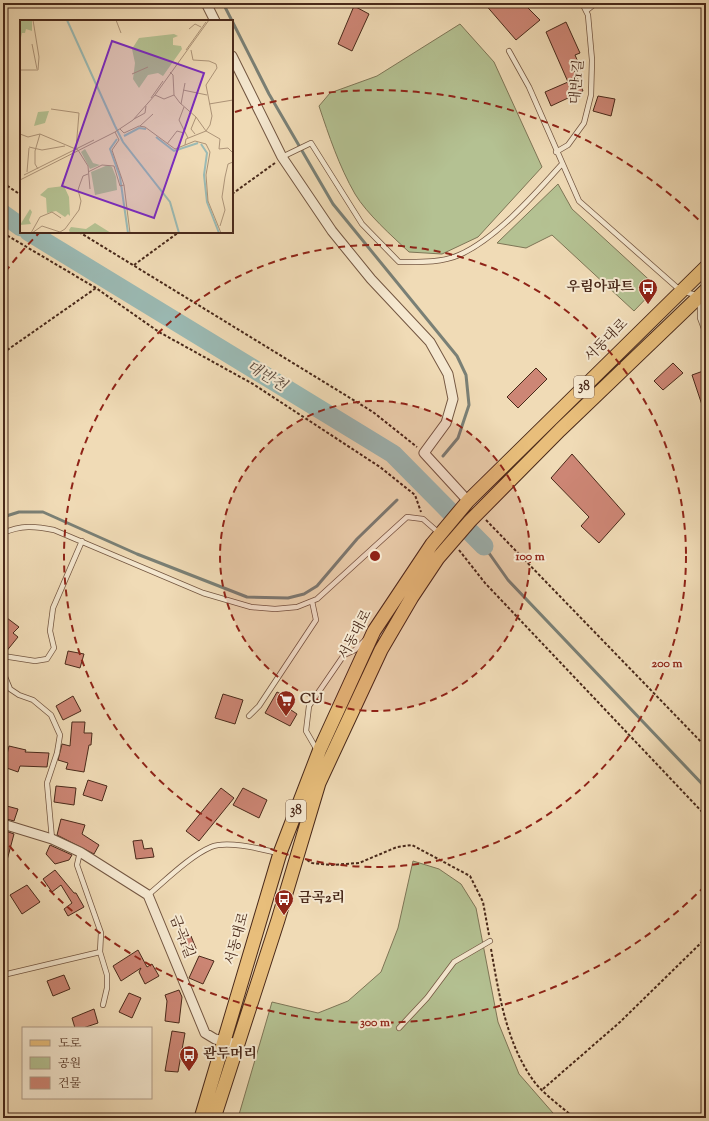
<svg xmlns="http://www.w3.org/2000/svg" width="709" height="1121" font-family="'Sorts Mill Goudy','Noto Serif KR',serif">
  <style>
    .green { fill: #b4c192; stroke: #7e7556 }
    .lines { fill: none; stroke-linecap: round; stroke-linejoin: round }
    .stream { stroke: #7a8076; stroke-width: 3 }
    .river { stroke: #9bbab4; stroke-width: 19 }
    .building { fill: #cd8675; stroke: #49291a }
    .lane-casing { stroke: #735641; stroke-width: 6 }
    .street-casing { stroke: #735641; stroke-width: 11 }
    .primary-casing { stroke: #49291a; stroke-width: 15 }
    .path { stroke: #49291a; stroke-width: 2; stroke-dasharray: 3 2; stroke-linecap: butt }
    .lane { stroke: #f5e8d0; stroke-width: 4.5 }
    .street { stroke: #f5e8d0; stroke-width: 9 }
    .primary { stroke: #e8be7b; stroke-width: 13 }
    .ring { fill: none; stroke: #8f2418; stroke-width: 2; stroke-dasharray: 7 5 }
    .labels { text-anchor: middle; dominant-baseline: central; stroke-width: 4; stroke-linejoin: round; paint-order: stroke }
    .shield { fill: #f5e8d0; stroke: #7d6251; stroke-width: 1 }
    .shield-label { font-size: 13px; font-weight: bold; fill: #49291a }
    .street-label { font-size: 14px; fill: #49291a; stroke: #f5e8d0 }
    .poi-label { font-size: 14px; font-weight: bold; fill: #49291a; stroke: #f5e8d0; text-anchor: start }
    .water-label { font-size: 15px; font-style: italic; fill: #5e4d40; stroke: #f5e8d0 }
    .inset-river { fill: none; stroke: #9bbab4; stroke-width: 2 }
    .inset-road { fill: none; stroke: #ad9478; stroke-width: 1 }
    .view { fill: #7b2cbf; fill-opacity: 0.15; stroke: #7b2cbf; stroke-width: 2 }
    .inset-edge { fill: none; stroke: #49291a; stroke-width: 2 }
    .centre { fill: #8f2418; stroke: #f5e8d0; stroke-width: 2 }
    .ring-label { font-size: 12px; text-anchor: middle; font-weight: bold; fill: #8f2418; stroke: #f5e8d0; stroke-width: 4; stroke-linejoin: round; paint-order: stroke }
  </style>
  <rect width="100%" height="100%" fill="#f0dbb6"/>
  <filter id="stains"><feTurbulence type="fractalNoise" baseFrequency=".005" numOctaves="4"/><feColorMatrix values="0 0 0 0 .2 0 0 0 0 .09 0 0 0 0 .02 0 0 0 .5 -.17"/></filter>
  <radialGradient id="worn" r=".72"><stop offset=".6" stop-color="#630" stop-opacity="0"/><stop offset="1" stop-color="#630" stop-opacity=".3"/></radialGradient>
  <path class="green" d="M460,24L494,62L542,167L478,237L442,254L409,252C392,236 367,214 355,194C339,166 329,136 319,106L330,93L377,76Z
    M558,184L572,209L657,287L634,311L552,235L526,248L497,243Z
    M413,861L439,869L461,884L476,908L498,1022L519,1074L553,1113L552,1118H238L272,1002L318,1013L348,1001L381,972L398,928Z"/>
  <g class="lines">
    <path class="stream" d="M223,3L269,94L333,204L457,356L466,375L469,405L458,438L443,456
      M3,517L19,512H43L137,554L247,597L288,598L304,594L317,586L357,539L397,500
      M484,546L508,580L706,788"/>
    <path class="river" d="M3,214L21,227
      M29,232L393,454L484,546"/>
  </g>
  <path class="building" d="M484,3H523L540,20L516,40Z
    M354,6L369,14L352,51L338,44Z
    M566,22L580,53L575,55L581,69L574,71L583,91L551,106L545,92L568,82L546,32Z
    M598,96L615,99L611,116L593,111Z
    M673,363L683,373L663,390L654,381Z
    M536,368L547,379L518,408L507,397Z
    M706,370V411H704L692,375Z
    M572,454L625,514L599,543L581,526L589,517L551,478Z
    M7,618L19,627L13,633L18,637L5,653L3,652V623Z
    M68,651L84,654L80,668L65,664Z
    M277,692L289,698L285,706L297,714L290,726L265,713Z
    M223,694L243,700L235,724L215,718Z
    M73,696L81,711L63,720L56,706Z
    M72,722H85L84,733H92L91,745H89L84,772L66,769L68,763L58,760L62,744L70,746Z
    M9,746L26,750L25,752L49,753L47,767L20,766L18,772L4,767Z
    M88,780L107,786L102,801L83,795Z
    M56,786L76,788L74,805L54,802Z
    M221,788L234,798L199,841L186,831Z
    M243,788L267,800L259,818L233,805Z
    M3,805L18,809L14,821L3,818Z
    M61,819L85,825L82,834L99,845L94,854L57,835Z
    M3,830L14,834L6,864H3Z
    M142,840L144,849L152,848L154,857L136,859L133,841Z
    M50,845L72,855L69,860L55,864L46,854Z
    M55,870L74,893H76L84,907L68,916L64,909L72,903L61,885L52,892L43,879Z
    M27,885L40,902L22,914L10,895Z
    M191,936L197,951L187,955L181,940Z
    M138,950L147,967L152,964L159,976L145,984L139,972L141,968L121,981L113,966Z
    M199,956L214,961L203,984L189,978Z
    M64,975L70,989L53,996L47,981Z
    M179,990L182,997L179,1023L165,1021L167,1001L165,995Z
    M129,993L141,998L132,1018L119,1012Z
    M94,1009L98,1023L83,1028H75L72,1018Z
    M172,1031L185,1033L178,1072L165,1071Z"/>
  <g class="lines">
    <g class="lane-casing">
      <path id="lane" d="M586,11L596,3
        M509,51L529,87L579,201L681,291L700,296V318L706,334
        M556,152L568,145L584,123L591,95L592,60L588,15L582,3
        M282,157L311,143L362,224L399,262C419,262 441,263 459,255C496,239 536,193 562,164
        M3,533C21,525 35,526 54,530L203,593L251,607L275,609L297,607L317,599L407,517L423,519L439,533
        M3,656L35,661L47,659L54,648L50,631L53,608L82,541
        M3,672L10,689L19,695L33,700L51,715L60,735L57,753L47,783L52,839
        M249,716L259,706L316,620L312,601
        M317,750L306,731L309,706L344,655L355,650L365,640
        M80,852L77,865L101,933L100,952L107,975V988L103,1005
        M148,895C166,880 190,856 211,847C227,840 261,849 278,853
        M3,975L100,952
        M399,1028L427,998L454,962L490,941"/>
    </g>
    <g class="street-casing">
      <path id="street" d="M206,3L215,21
        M232,56L282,157L332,231L371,279L430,342L448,374L453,399L446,423L424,453L468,501
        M3,824L52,839L80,852L148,895L205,1033L215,1039L237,1044"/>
    </g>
    <g class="primary-casing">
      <path id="primary" d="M201,1118L280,853L320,749L374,631L432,544L468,501L706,267
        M214,1118L278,920L319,783L381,650L412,597L438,558L470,521L560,430L706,290"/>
    </g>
    <path class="path" d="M3,183L21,195
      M232,194L275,163
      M79,232L373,412L417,447
      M3,233L96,288L159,332L253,384L380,467L415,495L421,512
      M134,265L179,232
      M3,353L96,288
      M486,520L706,747
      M459,550L485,583L706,816
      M307,860L312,863L331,865L359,863L397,847L412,845L470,876L483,902L489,935
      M491,949C499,994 506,1042 533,1080C543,1094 561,1106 574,1118
      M543,1089L620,1022L706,938"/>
    <use href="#lane" class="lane"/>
    <use href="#street" class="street"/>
    <use href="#primary" class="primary"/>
  </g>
  <circle cx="375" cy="556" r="155" fill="#8f2418" fill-opacity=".12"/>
  <g class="ring">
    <circle cx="375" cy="556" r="155"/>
    <circle cx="375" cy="556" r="311"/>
    <path d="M705 886A466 466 0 0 1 5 840M5 272A466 466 0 0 1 40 232M235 112A466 466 0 0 1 705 226"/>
  </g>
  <defs>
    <g id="bus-pin" transform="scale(1)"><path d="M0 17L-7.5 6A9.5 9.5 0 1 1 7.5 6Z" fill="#8f2418" stroke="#f5e8d0"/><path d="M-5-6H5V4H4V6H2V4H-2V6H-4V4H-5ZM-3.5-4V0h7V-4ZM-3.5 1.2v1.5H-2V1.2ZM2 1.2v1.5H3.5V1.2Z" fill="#fff"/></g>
    <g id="supermarket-pin" transform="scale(1)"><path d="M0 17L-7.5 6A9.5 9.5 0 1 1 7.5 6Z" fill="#8f2418" stroke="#f5e8d0"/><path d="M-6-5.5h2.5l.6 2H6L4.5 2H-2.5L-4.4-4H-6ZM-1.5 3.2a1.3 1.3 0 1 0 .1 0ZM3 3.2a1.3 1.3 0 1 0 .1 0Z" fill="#fff"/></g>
  </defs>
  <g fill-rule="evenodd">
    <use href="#bus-pin" x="648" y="288"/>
    <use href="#supermarket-pin" x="286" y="700"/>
    <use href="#bus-pin" x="284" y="899"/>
    <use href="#bus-pin" x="189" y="1055"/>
  </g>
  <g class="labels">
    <g class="shield">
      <rect x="574" y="376" width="20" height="22" rx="3"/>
      <rect x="286" y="800" width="20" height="22" rx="3"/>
    </g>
    <g class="shield-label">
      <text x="584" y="387">38</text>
      <text x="296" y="811">38</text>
    </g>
    <g class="street-label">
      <text transform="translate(578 82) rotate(-85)">대반1길</text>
      <text transform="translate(607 341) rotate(-45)">서동대로</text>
      <text transform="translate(356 635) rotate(-62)">서동대로</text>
      <text transform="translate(181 937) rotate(69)">금곡1길</text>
      <text transform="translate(238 939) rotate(-74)">서동대로</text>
    </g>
    <g class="poi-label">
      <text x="634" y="288" text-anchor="end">우림아파트</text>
      <text x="300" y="700">CU</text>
      <text x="298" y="899">금곡2리</text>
      <text x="203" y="1055">관두머리</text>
    </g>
    <g class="water-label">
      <text transform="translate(266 377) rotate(31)">대반천</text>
    </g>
  </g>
  <g transform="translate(20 20)">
    <rect width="213" height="213" fill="#f0dbb6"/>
    <path d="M0,0H12V11L6,9L5,13H2L0,22ZM154,14L158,16L153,18V25L161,26L162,29L143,56L138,53L128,55L119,68L113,59L115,43L112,29L119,18ZM29,91L25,103L14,106L18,92ZM65,129L73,143L80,145L70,149L61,132ZM88,145L92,147L96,157L97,170L75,175L71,152ZM44,166L49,177L50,196L48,194L45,197L36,191L27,193L26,178L20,175L28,168ZM10,189L12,192L9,200L11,204L0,205ZM75,203L91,213H50L49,210L51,207L66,209Z" fill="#b4c192"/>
    <path class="inset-river" d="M47,0L95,106M95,106L103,122L150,182L159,213M104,116L119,108L126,109M136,117L154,131L178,123M97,119L90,129L100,157L108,213M181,124L187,133L184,155L187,182L199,213"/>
    <path class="inset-road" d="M96,0L101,13M169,9L175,4L181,7M12,24L17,49M166,30L186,2M0,50H18L19,37L13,0M150,52L153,55L154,75L160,83L176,97L186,111L200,119L199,129L208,128L213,133M112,54L128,47M163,70L187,75M135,75L144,79L154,75M131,78L143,61M161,84L165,63M189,84L213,80M164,87L159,100L168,118M31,89L59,93L56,129M114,99L125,93L126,86M120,106L133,94M100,109L104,113L119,106L125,107L155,129L175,121L186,124L190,132L186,155L188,181L201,213M95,112L99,120L92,130L104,165L110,213M0,114L8,117L20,114L58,130L68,146L70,169M175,114L171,109L176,97M147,124L157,111L164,113M165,125L166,119L186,111L190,105L192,96L186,65L197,48L196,44L189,41L173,40L171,30M9,127L22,130L45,126M18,149L15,144V131L20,114M7,152L9,128M68,152L82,145L94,146L100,166L104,165M4,155L74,120M0,160L95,112L113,100L135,75L189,0M200,206L205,190L202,177L205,157L208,144L213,142M11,213L20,197L32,192L41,198M12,213L22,206L40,212L45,209L59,190L61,181L58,170L60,164L63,156L68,154"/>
    <path class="view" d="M92,21L184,53L134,198L42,166Z"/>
    <rect width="213" height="213" class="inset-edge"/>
  </g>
  <circle cx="375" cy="556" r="6" class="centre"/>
  <g class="ring-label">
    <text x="530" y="560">100 m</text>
    <text x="667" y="667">200 m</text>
    <text x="375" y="1026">300 m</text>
  </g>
  <rect width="709" height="1121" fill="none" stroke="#f0dbb6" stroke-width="16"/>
  <rect x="4" y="4" width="701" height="1113" fill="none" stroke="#49291a" stroke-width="2"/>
  <rect x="8" y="8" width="693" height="1105" fill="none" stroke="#49291a"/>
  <rect x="22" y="1027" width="130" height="72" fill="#f5e8d0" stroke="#b09c87"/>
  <rect x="30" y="1040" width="20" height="6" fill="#e8be7b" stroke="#b09c87"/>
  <text x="58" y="1047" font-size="12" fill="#49291a">도로</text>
  <rect x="30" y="1057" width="20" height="12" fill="#b4c192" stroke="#b09c87"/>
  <text x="58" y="1067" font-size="12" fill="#49291a">공원</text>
  <rect x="30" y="1077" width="20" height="12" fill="#cd8675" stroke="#b09c87"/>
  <text x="58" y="1087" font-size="12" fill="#49291a">건물</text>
  <rect width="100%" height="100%" filter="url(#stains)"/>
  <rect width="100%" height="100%" fill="url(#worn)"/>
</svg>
